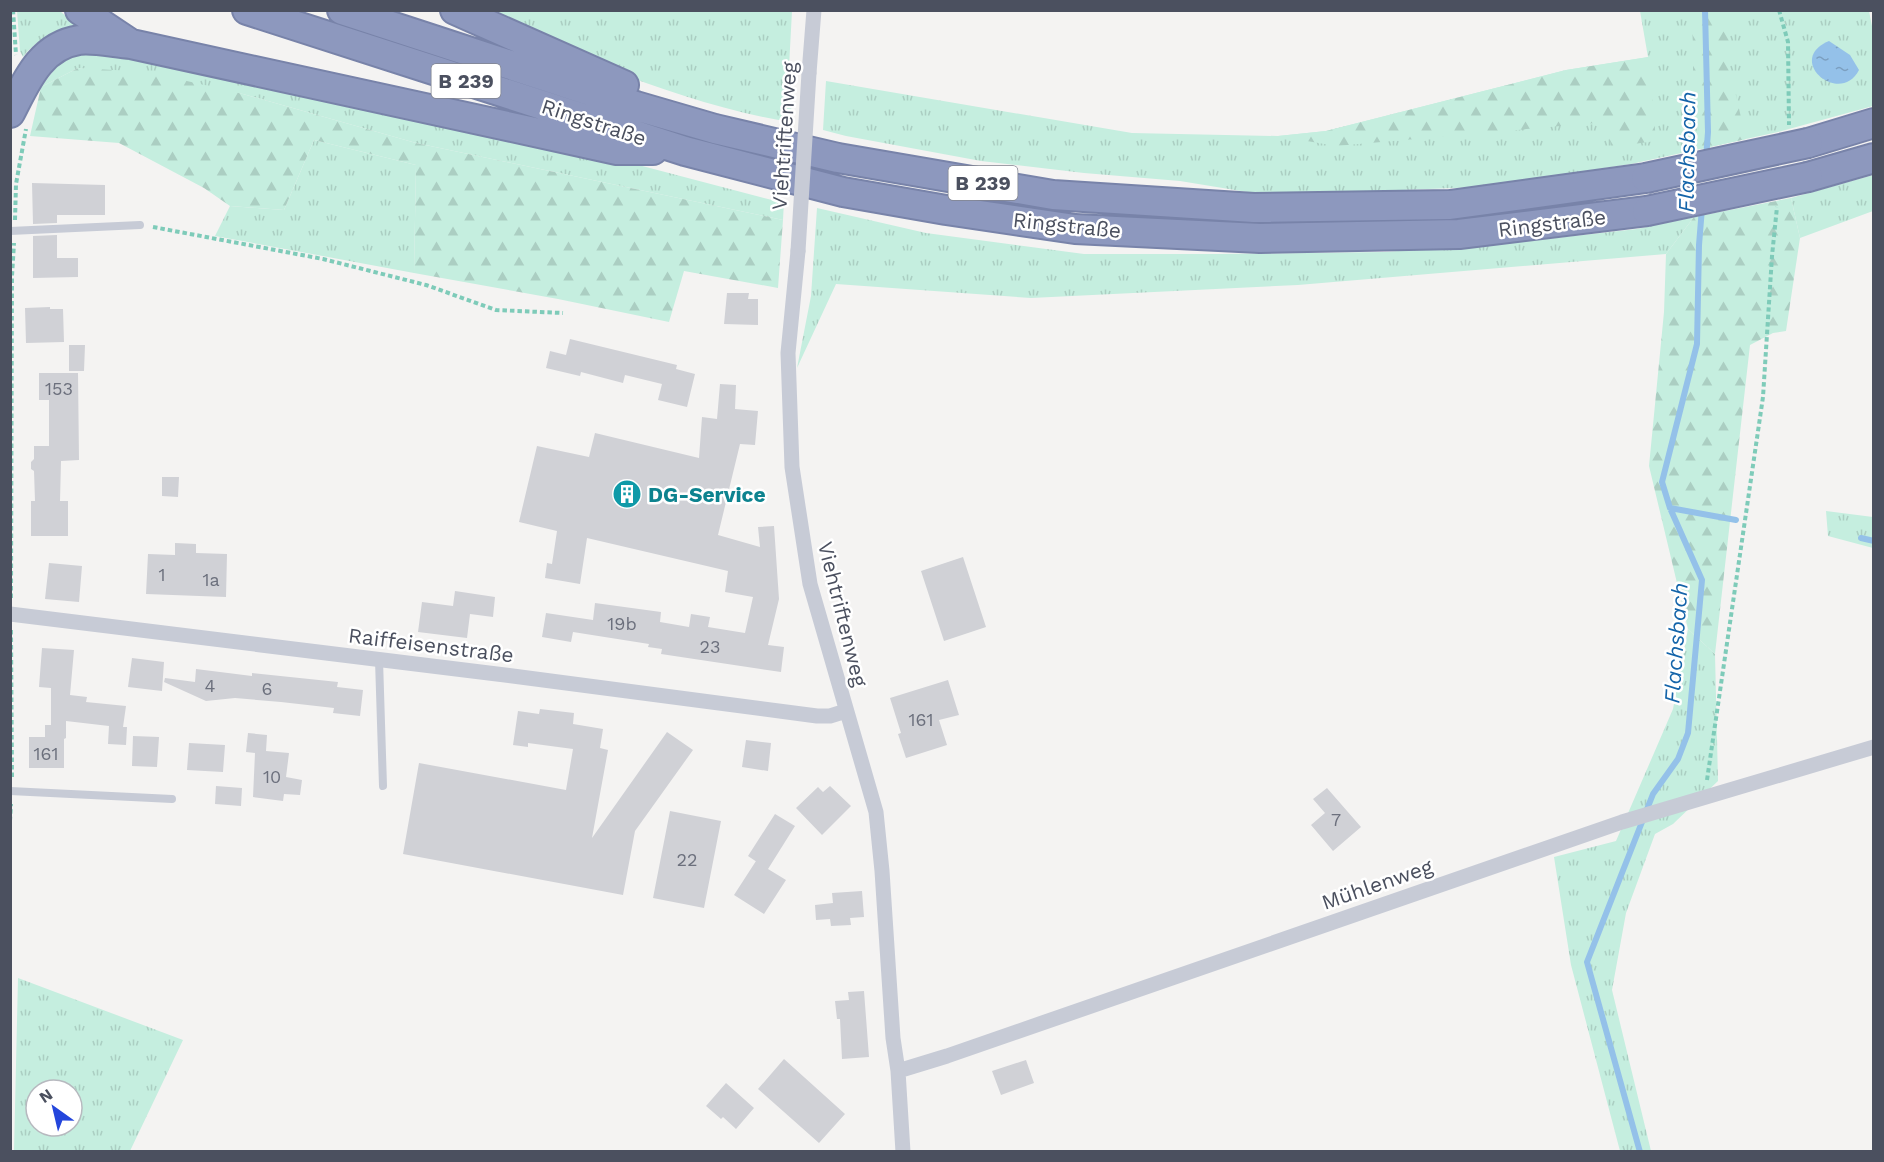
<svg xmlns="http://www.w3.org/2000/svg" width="1884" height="1162" font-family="'Work Sans',sans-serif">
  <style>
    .grass { fill: url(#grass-tufts); fill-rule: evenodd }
    .forest { fill: url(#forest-firs) }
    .water { fill: url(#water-ripples) }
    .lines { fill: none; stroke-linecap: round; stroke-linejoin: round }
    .stream { stroke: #94c1e9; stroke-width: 6 }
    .building { fill: #d0d1d6 }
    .highway-casing { stroke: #7883a9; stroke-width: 32 }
    .path { stroke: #7ecbb9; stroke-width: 4; stroke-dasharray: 4.5 3; stroke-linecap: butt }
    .lane { stroke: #c7cbd6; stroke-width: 8 }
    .street { stroke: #c7cbd6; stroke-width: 15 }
    .highway { stroke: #8d98be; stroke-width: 28 }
    .highway-bridge-casing { stroke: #7883a9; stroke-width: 32; stroke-linecap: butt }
    .street-bridge { stroke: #c7cbd6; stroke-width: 15 }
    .highway-bridge { stroke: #8d98be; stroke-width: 28 }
    .labels { text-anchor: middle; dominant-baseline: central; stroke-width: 5; stroke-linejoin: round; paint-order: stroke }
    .number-label { font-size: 18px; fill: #6c707d }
    .shield { fill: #fff; stroke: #81848f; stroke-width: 1.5 }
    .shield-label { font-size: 20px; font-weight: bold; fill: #4b505f }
    .street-label { font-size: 21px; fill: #4b505f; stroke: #fff }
    .culture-label { font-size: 21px; font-weight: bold; fill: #0d838f; stroke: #fff; text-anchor: start }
    .water-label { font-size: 22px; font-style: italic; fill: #1464a9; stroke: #fff }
  </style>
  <defs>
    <pattern id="grass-tufts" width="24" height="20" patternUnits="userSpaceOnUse" patternTransform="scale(1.5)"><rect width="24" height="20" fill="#c5eedf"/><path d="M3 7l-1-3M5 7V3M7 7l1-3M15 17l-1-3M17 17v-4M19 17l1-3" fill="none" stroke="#abcec2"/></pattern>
    <pattern id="forest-firs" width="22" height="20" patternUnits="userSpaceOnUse" patternTransform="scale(1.5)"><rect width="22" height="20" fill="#c5eedf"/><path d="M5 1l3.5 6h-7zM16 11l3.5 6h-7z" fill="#abcec2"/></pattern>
    <pattern id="water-ripples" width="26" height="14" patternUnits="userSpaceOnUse" patternTransform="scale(1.5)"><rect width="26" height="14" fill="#94c1e9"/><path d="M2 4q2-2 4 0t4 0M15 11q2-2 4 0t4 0" fill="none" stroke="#7b9fc0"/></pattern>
  </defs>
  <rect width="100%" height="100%" fill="#f4f3f2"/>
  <path class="grass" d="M17,11H60L78,27C58,31 36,39 23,57L20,51Z
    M482,11H792L788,86L793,90L790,122C728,112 665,91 606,68C564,52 523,30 482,11Z
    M1640,11H1869L1873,31V106L1778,132L1631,164L1480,187L1350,192H1247L1180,181L1084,173L981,161L846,136L823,130L826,81L1132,133L1278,136L1326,131L1566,70L1648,57Z
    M86,50L136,57L589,152L772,200L784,201L783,220L416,143L243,94L78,68L41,87L60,62Z
    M314,140L416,165L414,273L215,236L230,206L284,210Z
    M1873,175V211L1800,238L1791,198Z
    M817,208L926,233L1084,254H1221L1384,252L1510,243L1637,229L1694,217L1666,254L1298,285L1031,298L836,284L797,368L811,296Z
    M1826,511L1873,517V548L1828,536Z
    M1688,629L1715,654L1718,781L1673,824L1655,834L1626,913L1612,990L1651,1151H1620L1571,965L1554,857L1616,841L1673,709Z
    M18,978L183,1040L130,1151H14ZM36,1090H72V1126H36Z"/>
  <path class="forest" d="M1691,11H1732L1728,61L1746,139L1701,149L1693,87V44Z
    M1649,57L1656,141L1611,147L1607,122L1336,146L1278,136L1326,131L1566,70Z
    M78,68L148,72L243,94L416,143L783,220L778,288L684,271L669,322L558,299L414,273L416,165L314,140L284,210L230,206L204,188L119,143L30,136L41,87Z
    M1791,198L1800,238L1786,331L1773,333L1750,345L1715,654L1688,629L1649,466L1664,312L1666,254L1694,217Z"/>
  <path class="water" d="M1829,41L1850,55L1859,70C1840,107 1784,60 1829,41Z"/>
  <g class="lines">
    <path class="stream" d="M1705,10L1708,132L1706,159
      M1670,508L1736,520
      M1861,538L1874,541
      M1640,1152L1587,962L1653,794L1678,759L1688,733L1702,580L1670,508L1662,482L1697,344L1699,245L1702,208"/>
  </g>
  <path class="building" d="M32,183L105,185V215H57V223L33,224Z
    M57,235V258H78V277L33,278V236Z
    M727,293H749L748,299H758V325L724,324Z
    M50,307V309H63L64,342L26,343L25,308Z
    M570,339L677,365L676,369L695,374L687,407L658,400L662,384L625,375L623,383L581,372L580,376L546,368L550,351L566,355Z
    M69,345H85L84,371H69Z
    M39,373H78L79,460L61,461L60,501H68V536H31V501H35L34,471L31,469V462L34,459V446H49V400H39Z
    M720,384L736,385L735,409L758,411L755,445L740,444L718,535L760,547L758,527L774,526L779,599L768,645L784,647L781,672L661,654L662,649L648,647L649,644L573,632L571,642L542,637L546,613L593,620L595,603L661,612L660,622L689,627L691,614L710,617L708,627L745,633L753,597L725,592L728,571L587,538L580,584L545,578L547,563L552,564L557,531L519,522L537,446L589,457L595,433L699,458L702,417L717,419Z
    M162,477H179L178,497L162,496Z
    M175,543L196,544V553L227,554L226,597L146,594L148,554L175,555Z
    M963,557L986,627L944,641L921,571Z
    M49,563L82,566L79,602L45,599Z
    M455,591L495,597L493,617L470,614L467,638L418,632L422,602L453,606Z
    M42,648L74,650L70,695L87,697L86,702L126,706L123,727H127L126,745L108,744L109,726L66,721V738L64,739V768H29V737H45V725H51V688L39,687Z
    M132,658L164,662L162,691L128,687Z
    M196,669L252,676V673L338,682L337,687L363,690L360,716L333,713L334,708L281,702L235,698L206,701L164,682L165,678L195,682Z
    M948,680L959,715L939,720L947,745L906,758L898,734L901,733L890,698Z
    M540,709L574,713L573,724L603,729L600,748L608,750L592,838L667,732L693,750L635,831L623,895L403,854L419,763L566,790L573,749L528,743V747L513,745L518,711L539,714Z
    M248,733L267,735L266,751L289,753L286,777L302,780L300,795L284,794L283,801L253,797L255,753L246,752Z
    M133,736L159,737L157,767L132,766Z
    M746,740L771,743L768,771L742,767Z
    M189,743L225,745L223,772L187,770Z
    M216,786L242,788L241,806L215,804Z
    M830,786L851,806L822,835L796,808L818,787L823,792Z
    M1327,788L1361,827L1333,851L1311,825L1325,813L1313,799Z
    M670,811L721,821L704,908L653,898Z
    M775,814L795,826L768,869L786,880L764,914L734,895L756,861L757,862L748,856Z
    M862,891L864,917L850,918L851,925L831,926L830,919L816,920L815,905L833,903L832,893Z
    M864,991L869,1057L842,1059L840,1019H837L835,1001L849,1000L848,992Z
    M784,1059L845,1114L819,1143L758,1089Z
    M1026,1060L1034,1083L1001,1095L992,1071Z
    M726,1083L754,1108L736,1129L723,1117L721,1119L706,1106Z"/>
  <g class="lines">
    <g class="highway-casing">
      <path id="highway" d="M80,10L128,42
        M247,10L685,151L843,192L946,210L1075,229L1260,238L1459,234L1647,211
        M342,10L636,106L715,129L838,158L1053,195L1254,208L1450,205L1646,178
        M455,10L624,85
        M10,113C26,82 40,46 79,40C94,38 115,43 131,44L617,150H653
        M1808,143L1874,123
        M1808,177L1874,158"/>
    </g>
    <path class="path" d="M13,10L16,55
      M1779,10L1788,42L1789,125
      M15,220L16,184L26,129
      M153,227L323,259L426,285L496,310L563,313
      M11,598L12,276L14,243
      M11,630L12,778
      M1707,780L1763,397L1772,256L1777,207
      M10,821L11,804
      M10,904V994"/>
    <path class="lane" d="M10,231L140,225
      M379,660L383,786
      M10,791L172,799"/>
    <path class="street" d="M809,73L814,10
      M798,251L788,353L792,467L810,584L876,812L882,871L893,1038L898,1071L903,1152
      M10,614L505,675L817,716H830L846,711
      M898,1071L947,1056L1622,822L1874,747"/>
    <use href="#highway" class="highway"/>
    <g class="highway-bridge-casing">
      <path id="highway-bridge" d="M1646,178L1808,143
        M1647,211L1808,177"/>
    </g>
    <path class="street-bridge" d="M798,251L809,73"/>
    <use href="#highway-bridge" class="highway-bridge"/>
  </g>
  <defs>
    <g id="building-disc" transform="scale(1.5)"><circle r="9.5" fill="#0f9aa8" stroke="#fff"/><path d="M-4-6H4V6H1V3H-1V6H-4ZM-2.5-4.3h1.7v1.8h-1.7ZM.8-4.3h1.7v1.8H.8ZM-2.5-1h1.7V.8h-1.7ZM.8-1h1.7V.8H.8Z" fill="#fff"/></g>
  </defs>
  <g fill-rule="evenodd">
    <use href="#building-disc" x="627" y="494"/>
  </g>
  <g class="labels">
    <g class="number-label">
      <text x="59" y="388">153</text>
      <text x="162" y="574">1</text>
      <text x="211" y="579">1a</text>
      <text x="622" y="623">19b</text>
      <text x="710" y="646">23</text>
      <text x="210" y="685">4</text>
      <text x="267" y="688">6</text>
      <text x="921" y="719">161</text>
      <text x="46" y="753">161</text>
      <text x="272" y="776">10</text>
      <text x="1336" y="819">7</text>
      <text x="687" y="859">22</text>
    </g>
    <g class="shield">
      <rect x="431.5" y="64" width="69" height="34" rx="4.5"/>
      <rect x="948.5" y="166" width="69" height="34" rx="4.5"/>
    </g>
    <g class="shield-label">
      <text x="466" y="81">B 239</text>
      <text x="983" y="183">B 239</text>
    </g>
    <g class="street-label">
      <text transform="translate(594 122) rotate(18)">Ringstraße</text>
      <text transform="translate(784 136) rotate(-86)">Viehtriftenweg</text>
      <text transform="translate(1552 223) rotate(-7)">Ringstraße</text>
      <text transform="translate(1067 225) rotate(6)">Ringstraße</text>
      <text transform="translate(843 614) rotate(76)">Viehtriftenweg</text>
      <text transform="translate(431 645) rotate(7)">Raiffeisenstraße</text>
      <text transform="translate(1377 884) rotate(-19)">Mühlenweg</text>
    </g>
    <g class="culture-label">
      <text x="648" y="494">DG-Service</text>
    </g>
    <g class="water-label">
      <text transform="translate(1687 152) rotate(-89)">Flachsbach</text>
      <text transform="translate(1676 643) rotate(-86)">Flachsbach</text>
    </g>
  </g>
  <rect width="1884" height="1162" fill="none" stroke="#4b505f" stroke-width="24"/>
  <g transform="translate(54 1108) rotate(326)"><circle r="28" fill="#ffffff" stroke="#b7b9bf" stroke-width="1.5"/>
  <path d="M0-4.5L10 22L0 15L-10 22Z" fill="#2446dc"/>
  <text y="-9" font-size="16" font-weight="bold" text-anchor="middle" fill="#4b505f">N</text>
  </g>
</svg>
